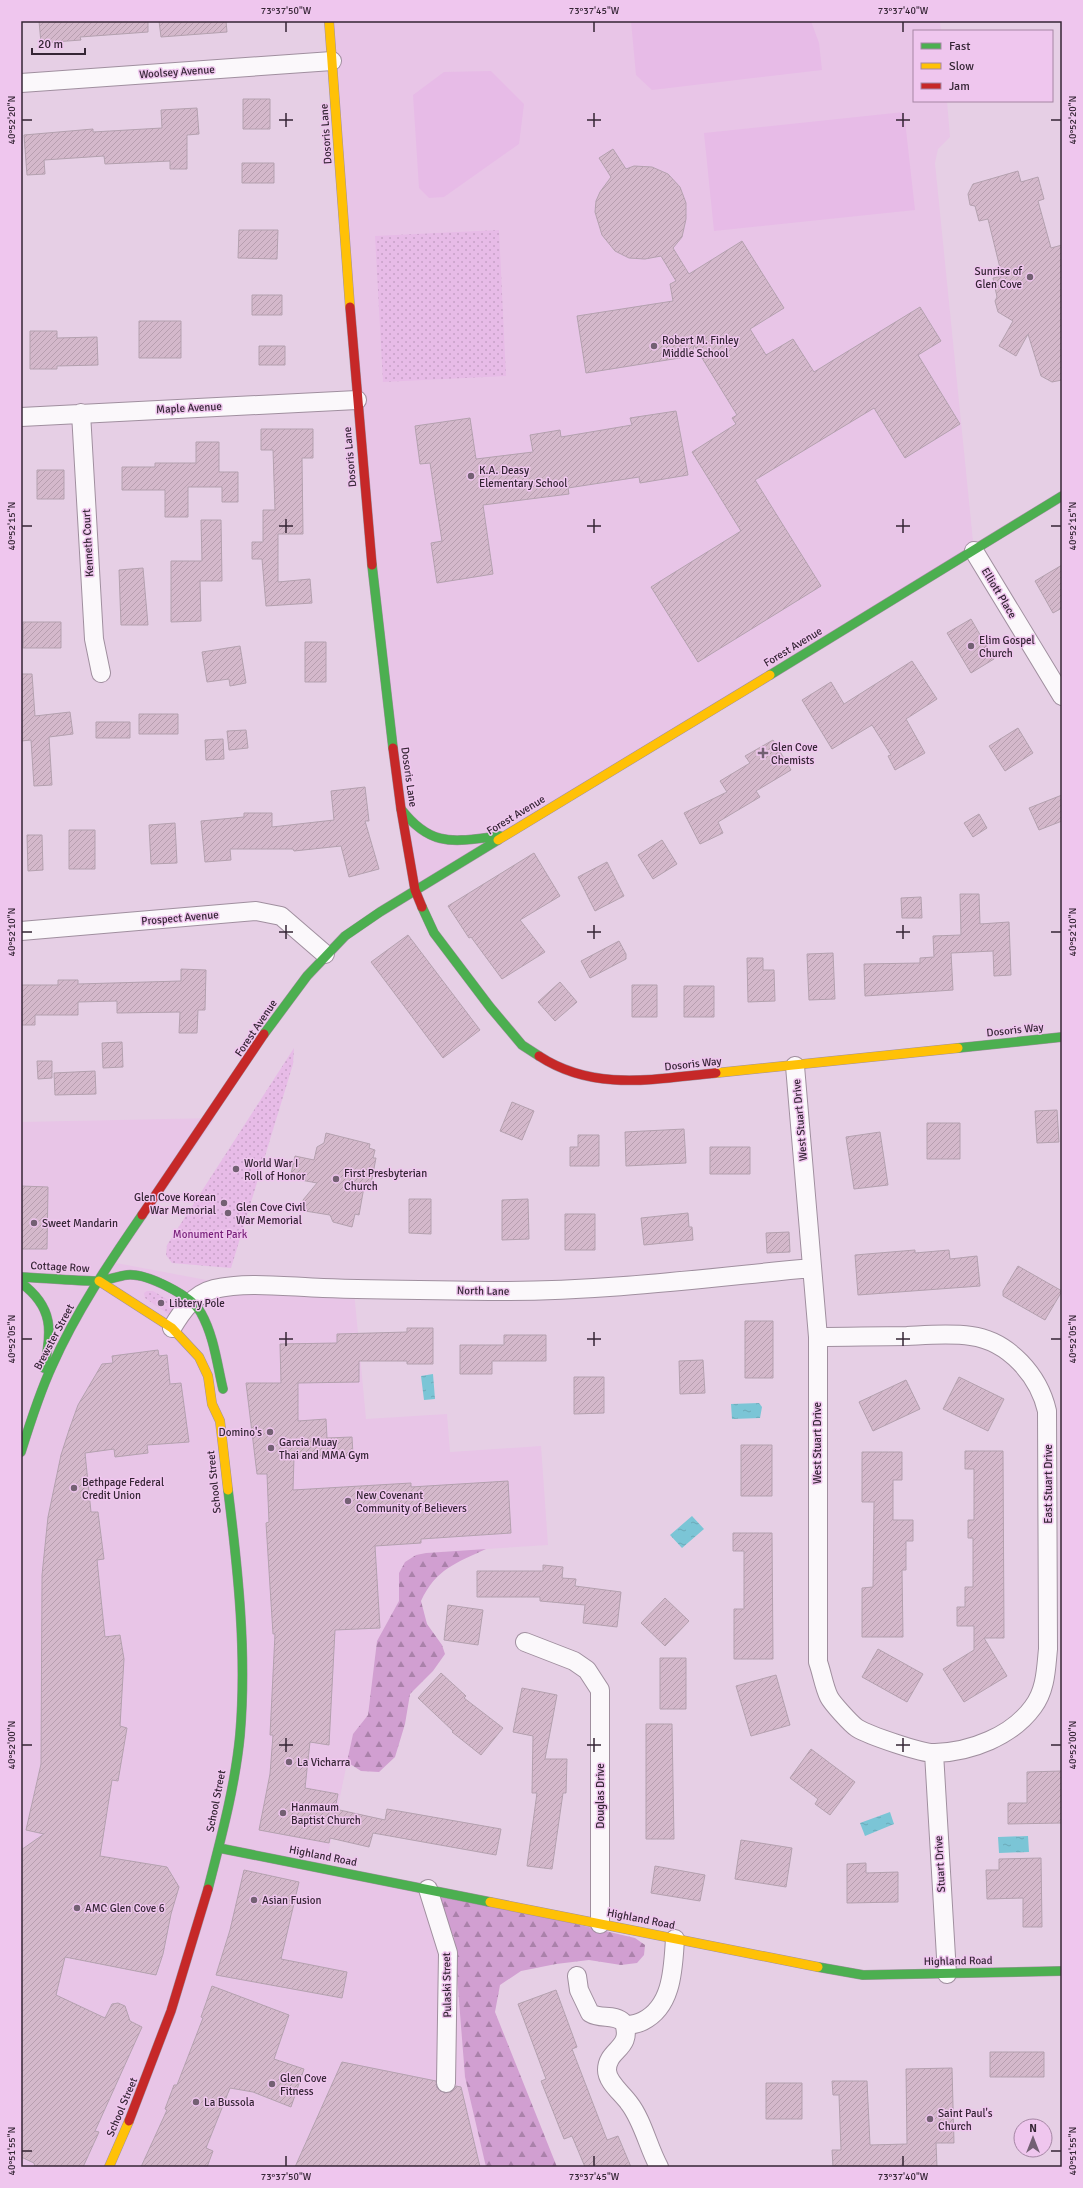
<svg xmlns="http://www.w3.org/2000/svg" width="1083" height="2188" font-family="Signika,sans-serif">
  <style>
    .built { fill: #e8c5e7 }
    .green { fill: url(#green-dots) }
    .forest { fill: url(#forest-firs) }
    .pitch { fill: #e7bbe7 }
    .water { fill: url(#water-ripples) }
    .building { fill: url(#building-hatch); stroke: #b4a1af }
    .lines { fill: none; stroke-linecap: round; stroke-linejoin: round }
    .street-casing { stroke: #a08f9f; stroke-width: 20 }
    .fast-casing { stroke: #a08f9f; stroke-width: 10 }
    .slow-casing { stroke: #a08f9f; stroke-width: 10 }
    .jam-casing { stroke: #a08f9f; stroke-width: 10 }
    .street { stroke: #fbf8fb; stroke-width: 18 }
    .fast { stroke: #4caf50; stroke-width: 9 }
    .slow { stroke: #ffc107; stroke-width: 9 }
    .jam { stroke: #c62828; stroke-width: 9 }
    .ticks { fill: none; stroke: #352535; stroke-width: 1.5 }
    .poi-dot { fill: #736073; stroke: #efc6ee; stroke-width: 1.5 }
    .labels { text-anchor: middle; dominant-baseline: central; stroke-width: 3; stroke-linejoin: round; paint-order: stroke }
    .street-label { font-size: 11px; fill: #352535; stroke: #efc6ee }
    .poi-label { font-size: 11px; fill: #352535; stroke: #efc6ee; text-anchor: start }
    .park-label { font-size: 11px; fill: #771f79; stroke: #efc6ee }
    .neatline { fill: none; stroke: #352535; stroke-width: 1.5 }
    .ticks-label { font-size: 10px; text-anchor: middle; fill: #352535 }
  </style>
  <defs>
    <pattern id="green-dots" width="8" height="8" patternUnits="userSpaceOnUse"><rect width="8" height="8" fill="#e7bbe7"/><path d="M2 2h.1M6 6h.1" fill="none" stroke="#c7a1c7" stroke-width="1.8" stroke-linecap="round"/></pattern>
    <pattern id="forest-firs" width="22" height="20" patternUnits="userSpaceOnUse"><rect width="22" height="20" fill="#d19fd1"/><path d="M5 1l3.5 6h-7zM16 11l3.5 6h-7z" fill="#aa81aa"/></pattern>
    <pattern id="water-ripples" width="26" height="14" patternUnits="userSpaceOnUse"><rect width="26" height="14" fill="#7bc5d6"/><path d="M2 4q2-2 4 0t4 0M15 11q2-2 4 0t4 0" fill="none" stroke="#6ba9b8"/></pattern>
    <pattern id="building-hatch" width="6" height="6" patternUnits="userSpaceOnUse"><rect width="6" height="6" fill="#d4b8cb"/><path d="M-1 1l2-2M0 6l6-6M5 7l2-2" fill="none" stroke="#b79eaf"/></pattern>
  </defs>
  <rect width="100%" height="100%" fill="#e6cfe5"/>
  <path class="built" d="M330,21H940L941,31H914V101H947L950,137L938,149L935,163L974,551L415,890L368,530Z
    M215,1118L116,1263L233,1285L354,1291L366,1419L447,1414L450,1452L541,1446L548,1545L426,1553L416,1555L405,1562L399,1573V1601L377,1641L368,1715L353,1734L325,1869L428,1889L454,1937L465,2077L486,2167H21V1122Z"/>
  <path class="green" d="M499,230L506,376L383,382L375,236Z
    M294,1048L293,1064L231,1268L172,1263L166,1255L167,1245Z
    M147,1291H153L177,1305L171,1316L145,1298L144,1293Z"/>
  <path class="forest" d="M486,1549C456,1563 436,1569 421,1601L427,1624L442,1645L445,1654L433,1671L410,1694L405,1724L395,1757L379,1772L361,1771L347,1762L353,1734L368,1715L377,1641L399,1601V1573L405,1562L416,1555L426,1553Z
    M428,1889L635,1938L645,1945L644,1955L637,1963L621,1965L589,1960L556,1964L521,1971L500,1985L495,2012L557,2167H486L465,2077L454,1937Z"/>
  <path class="pitch" d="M631,21H811L819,43L822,70L652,90L636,75Z
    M491,71L524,104L519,144L444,197L429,198L419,188L413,95L444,72Z
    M904,112L915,210L714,231L704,133Z"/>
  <path class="water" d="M433,1374L435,1399L424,1400L421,1376Z
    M759,1403L762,1407L760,1418L732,1419L731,1404Z
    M692,1516L704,1529L682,1548L670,1535Z
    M890,1812L894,1824L865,1836L860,1823Z
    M1028,1836L1029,1852L999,1853L998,1837Z"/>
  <path class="building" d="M39,21H148V32L80,37L81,40L41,43Z
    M159,21H226L227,32L161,37Z
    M243,99H270V129H243Z
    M197,108L199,134L187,135V169H170V161L105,164L104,156L44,160L45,174L27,175L24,135L93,129V132L162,128L161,110Z
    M613,149L626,169L634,166L652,167L668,174L680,187L686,203V219L682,237L673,248L689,274L742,241L784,308L750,329L766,355L793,339L814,372L920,307L941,341L918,355L960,424L905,458L874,408L755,480L821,586L698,662L651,587L741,531L692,452L736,424L732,418L737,415L694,345L692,356L586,373L577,316L673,301L670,284L676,281L661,256L645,259L629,258L615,251L602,235L595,212L596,201L600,192L611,177L599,158Z
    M242,163H274V183H242Z
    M1018,171L1021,182L1038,177L1044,199L1038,201L1051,248L1062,245V380L1052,382L1041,376L1028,334L1016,356L999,346L1013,321L998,312L995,301L997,297L993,278L1002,276L988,219L979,221L975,206L970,205L968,194L973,184Z
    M239,230H278L277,259L238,258Z
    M252,295H282V315H252Z
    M139,321H181V358H139Z
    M30,331H57V338L97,337L98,365L57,366V369H30Z
    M259,346H285V365H259Z
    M676,411L688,475L640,483L639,477L568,488L569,494L483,505L493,574L437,583L431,543L442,541L430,463L420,464L415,426L470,418L476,459L533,452L530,435L560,430L561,437L632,425L630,418Z
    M261,429H313V458H302L303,534H278V582L310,579L312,603L266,606L262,559H252V542H263V510H275L273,450H261Z
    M196,442H219V472H238V502H222V487H188V517H165V490H122V467H155V463H196Z
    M37,470H64V499H37Z
    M201,520H221L222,581H200L201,621L171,622V561H202Z
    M1062,565V608L1053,613L1035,581Z
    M143,568L148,625H121L119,570Z
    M971,619L994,659L971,673L947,633Z
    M23,622H61V648H23Z
    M305,642H326V682H305Z
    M240,646L246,683L230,686L229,679L207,682L202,652Z
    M912,661L937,699L906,719L925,753L895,770L888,756L891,755L872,725L832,749L802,700L831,682L844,704Z
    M21,674H32L35,716L70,712L73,734L49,737L52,785L34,786L31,740L21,741Z
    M139,714H178V734H139Z
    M96,722H130V738H96Z
    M1018,728L1033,753L1005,771L989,746Z
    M246,730L248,748L229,750L227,731Z
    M223,739L224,759L206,760L205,740Z
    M773,740L791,770L756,791L760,797L718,822L723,833L700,844L684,813L727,792L720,781L750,763L745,756Z
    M365,787L369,821H365L379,869L349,877L341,846L294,851L293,849H230L231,860L205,862L201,821L244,817V813H272V827L334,820L331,791Z
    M1062,795V821L1039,830L1029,808Z
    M979,814L987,828L973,837L964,823Z
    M175,823L177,863L151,864L149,825Z
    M69,830H95V869H69Z
    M27,835H42L43,870L28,871Z
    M662,840L677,864L653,879L638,855Z
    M534,853L560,896L520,920L545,952L502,979L471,937L469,938L448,906Z
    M607,862L624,896L595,911L578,877Z
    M960,894H979L980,924L1009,922L1011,975L994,976L993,951L951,953L953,990L865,996L864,964L920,963V958L934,957L933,936L961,935Z
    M921,897L922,918H902L901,898Z
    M408,935L480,1030L443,1058L371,962Z
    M619,941L626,954V959L590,978L581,961Z
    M833,953L835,999L809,1000L807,954Z
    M747,958H763V970H774L775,1001L748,1002Z
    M181,969L206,970L205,1010H198L197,1033H179L180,1012L117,1013V1001L78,1002V1015H35V1025H21V985H58V980H78V984L181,981Z
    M560,982L577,1002L555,1021L538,1002Z
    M632,985H657V1017H632Z
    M684,986H714V1017H684Z
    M122,1042L123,1067L103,1068L102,1043Z
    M37,1061H52V1078L38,1079Z
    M95,1071L96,1094L55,1095L54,1073Z
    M512,1102L534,1111L522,1140L500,1131Z
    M1057,1110L1059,1142L1037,1143L1035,1111Z
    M927,1123H960V1159H927Z
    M684,1129L686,1163L626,1166L625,1132Z
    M880,1132L888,1185L854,1189L846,1137Z
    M326,1133L370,1144L369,1148L375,1150L373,1158H376L370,1189L364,1187L359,1215L355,1214L352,1227L333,1222L330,1215L305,1211L303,1200L317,1183L290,1178L295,1156L314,1160L317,1147L324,1143Z
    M578,1135H599V1166H570V1147H578Z
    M710,1147H750V1174H710Z
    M21,1186L48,1187L47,1249H21Z
    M409,1199H431V1234L409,1233Z
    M528,1199L529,1239L502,1240V1200Z
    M688,1213L689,1227H692L693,1240L644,1245L641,1218Z
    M565,1214H595V1250H565Z
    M789,1232L790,1252L767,1253L766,1233Z
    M915,1250V1253L949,1250L950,1259L977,1256L980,1286L858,1295L855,1255Z
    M1018,1266L1062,1291L1045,1320L1003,1296V1291Z
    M745,1321H773V1378H745Z
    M407,1328H433V1364H407V1361H359V1382L298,1383V1421L326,1419L327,1438L352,1437L353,1455L294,1457L293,1490L411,1483V1487L508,1481L511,1533L421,1539V1543L375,1546L380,1628L335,1630L329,1745L310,1742L305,1788L338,1794L335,1809L385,1820L387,1809L501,1829L496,1855L373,1833L369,1847L330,1838L329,1843L259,1830L270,1774L273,1735H270L275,1634H273L266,1523L269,1522L267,1474H257L246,1383H281L280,1344L337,1343V1334L407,1332Z
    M504,1335H546V1361H492V1374H460V1345H504Z
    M158,1350L159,1356L167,1355L170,1384L181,1383L189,1442L147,1445L148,1453L115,1457L114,1449L85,1453L91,1512H98L104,1559L97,1560L105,1637L120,1635L124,1659L120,1726L127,1728L118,1781L112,1780L100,1856L167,1867L179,1887L171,1914L163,1954L156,1975L65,1957L56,1995L105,2018L112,2004L118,2003L125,2006L130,2021L142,2027L95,2131L99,2132L83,2167H35L34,2163L21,2157V1850L44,1834L26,1830L41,1764L42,1575L48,1517L61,1455L69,1430L78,1405L102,1364L113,1363L112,1356Z
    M703,1360L705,1393L680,1394L679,1361Z
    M574,1377H604V1413L574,1414Z
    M959,1377L1004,1399L988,1431L943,1409Z
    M906,1380L920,1409L873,1431L859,1402Z
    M741,1445H772V1496H741Z
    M965,1451H1003L1004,1638H984L1007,1676L964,1702L943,1669L974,1650V1626H957V1607H965V1587H973V1538H968V1520H974V1469H965Z
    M862,1452H902V1480H893V1520H913V1541H906V1570H902L903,1637H862V1588L873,1587L874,1502H862Z
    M733,1533H772L773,1659H734V1609H744V1551H733Z
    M543,1565L563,1567L562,1578L576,1579L575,1586L621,1592L617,1627L583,1623L585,1605L540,1601V1597H477V1571H543Z
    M665,1598L689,1621L665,1646L641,1623Z
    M448,1605L483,1610L478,1645L444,1640Z
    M878,1649L923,1674L907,1702L862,1677Z
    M660,1658H686V1709H660Z
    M441,1673L466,1696L464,1698L503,1728L481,1755L452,1732L453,1731L418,1698Z
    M776,1675L790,1725L751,1736L736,1686Z
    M522,1688L557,1695L545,1759H567L566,1793H563L552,1869L527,1866L537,1793H532L533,1736L513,1732Z
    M646,1724H672L674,1839H646Z
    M811,1749L855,1782L830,1815L815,1804L818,1799L790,1778Z
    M1062,1771V1823L1008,1824V1803H1027V1772Z
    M741,1840L792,1848L786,1887L735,1879Z
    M1041,1858L1042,1927H1023V1898L987,1899L986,1870H999V1859Z
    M866,1863V1873L898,1872V1902L847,1903V1864Z
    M655,1866L705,1875L700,1901L651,1893Z
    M244,1870L299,1882L281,1959L347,1972L342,1998L216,1975L230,1930Z
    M212,1986L289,2015L274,2059L304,2069L291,2107L253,2092L230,2088L206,2148L213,2151L207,2167H141L167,2110L165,2109L174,2085H177L203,2018L201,2017Z
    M556,1990L577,2047L572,2049L607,2140L618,2136L631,2167H585L572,2136L564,2139L541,2081L546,2079L518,2004Z
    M990,2052H1044V2077H990Z
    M342,2062L436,2081L437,2088L445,2093L451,2092L456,2086L461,2087L480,2167H295Z
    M952,2068L954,2143H936L937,2167H833L832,2150H841L839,2095H833L832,2081H867L870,2145L907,2144L906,2069Z
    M766,2083H802V2119H766Z"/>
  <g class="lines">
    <g class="street-casing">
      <path id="street" d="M21,83L332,61
        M81,413L94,639L101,673
        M21,417L357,400
        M974,551L1062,696
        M21,931L256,911L281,916L325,954
        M795,1066L818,1337V1662C822,1673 824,1687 829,1697C832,1703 851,1724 857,1728C868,1735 923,1754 935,1753C971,1752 1012,1736 1033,1707C1046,1690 1046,1668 1048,1649L1047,1411C1039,1376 1009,1341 971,1336C950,1333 928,1335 907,1336C877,1336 847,1337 818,1337
        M172,1328C182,1311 194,1294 214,1289C247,1281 289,1287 323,1288C380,1290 438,1290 495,1291C601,1292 706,1278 811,1268
        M525,1642L574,1661L587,1670L600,1690V1924
        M934,1753L947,1974
        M428,1889L448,1953L446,2083
        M577,1976L579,1990L590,2013C601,2020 614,2013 624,2023C633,2049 607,2049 607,2070C607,2082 622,2093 629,2103C643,2121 648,2147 659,2167
        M625,2026C630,2025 637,2024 643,2021C673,2006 673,1967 675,1939"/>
    </g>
    <g class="fast-casing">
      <path id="fast" d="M372,565L393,748
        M770,675L1062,496
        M401,809C432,849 455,841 500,836
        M422,907L434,933L490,1007L522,1045L539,1056
        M264,1034L307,976L345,936L380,912L498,840
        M958,1048L1062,1037
        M21,1277C46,1278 72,1281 97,1281C107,1281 117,1276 127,1275C147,1273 192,1296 201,1313C214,1336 217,1364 223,1389
        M21,1283C54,1307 52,1332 44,1368
        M21,1452C30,1423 39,1394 52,1366C76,1312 109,1263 142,1215
        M219,1848L490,1902
        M208,1889C221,1838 235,1787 240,1735C247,1654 238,1570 228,1490
        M818,1967L863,1975L1062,1971"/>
    </g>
    <g class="slow-casing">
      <path id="slow" d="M329,21L350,307
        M498,840L770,675
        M716,1073L958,1048
        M99,1281L172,1328L199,1357L208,1376L212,1404L220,1421L228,1490
        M490,1902L818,1967
        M109,2167L129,2121"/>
    </g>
    <g class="jam-casing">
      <path id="jam" d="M350,307L372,565
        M393,748L401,809L415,890L422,907
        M539,1056C594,1092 654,1079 716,1073
        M142,1215L264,1034
        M129,2121L171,2011L208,1889"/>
    </g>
    <use href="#street" class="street"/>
    <use href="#fast" class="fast"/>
    <use href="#slow" class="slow"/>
    <use href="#jam" class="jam"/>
  </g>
  <path class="ticks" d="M286,22V32M594,22V32M903,22V32M286,113V127M594,113V127M903,113V127M22,120H32M279,120H293M587,120H601M896,120H910M1051,120H1061M286,519V533M594,519V533M903,519V533M22,526H32M279,526H293M587,526H601M896,526H910M1051,526H1061M286,925V939M594,925V939M903,925V939M22,932H32M279,932H293M587,932H601M896,932H910M1051,932H1061M286,1332V1346M594,1332V1346M903,1332V1346M22,1339H32M279,1339H293M587,1339H601M896,1339H910M1051,1339H1061M286,1738V1752M594,1738V1752M903,1738V1752M22,1745H32M279,1745H293M587,1745H601M896,1745H910M1051,1745H1061M22,2151H32M1051,2151H1061M286,2156V2166M594,2156V2166M903,2156V2166"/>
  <g class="poi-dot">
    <circle cx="1030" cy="277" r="4"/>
    <circle cx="654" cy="346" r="4"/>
    <circle cx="471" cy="476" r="4"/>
    <circle cx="971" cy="646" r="4"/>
    <path d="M761 747h4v4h4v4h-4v4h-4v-4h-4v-4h4z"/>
    <circle cx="236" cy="1169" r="4"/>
    <circle cx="336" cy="1179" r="4"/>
    <circle cx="224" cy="1203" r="4"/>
    <circle cx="228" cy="1213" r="4"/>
    <circle cx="34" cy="1223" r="4"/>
    <circle cx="161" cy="1303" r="4"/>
    <circle cx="270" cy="1432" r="4"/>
    <circle cx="271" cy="1448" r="4"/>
    <circle cx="74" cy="1488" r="4"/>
    <circle cx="348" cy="1501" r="4"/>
    <circle cx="289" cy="1762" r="4"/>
    <circle cx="283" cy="1813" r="4"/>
    <circle cx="254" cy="1900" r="4"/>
    <circle cx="77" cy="1908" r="4"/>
    <circle cx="272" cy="2084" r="4"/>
    <circle cx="196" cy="2102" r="4"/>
    <circle cx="930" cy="2119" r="4"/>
  </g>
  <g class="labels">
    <g class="street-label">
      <text transform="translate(177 72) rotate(-4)">Woolsey Avenue</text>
      <text transform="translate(326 134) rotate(-94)">Dosoris Lane</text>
      <text transform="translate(189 408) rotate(-3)">Maple Avenue</text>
      <text transform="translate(350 457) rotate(-95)">Dosoris Lane</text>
      <text transform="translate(88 543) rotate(-93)">Kenneth Court</text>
      <text transform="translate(999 593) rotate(59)">Elliott Place</text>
      <text transform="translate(793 647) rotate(-31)">Forest Avenue</text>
      <text transform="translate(409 777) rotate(82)">Dosoris Lane</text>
      <text transform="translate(516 815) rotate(-31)">Forest Avenue</text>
      <text transform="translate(180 918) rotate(-5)">Prospect Avenue</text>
      <text transform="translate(256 1028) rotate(-56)">Forest Avenue</text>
      <text transform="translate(1015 1030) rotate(-6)">Dosoris Way</text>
      <text transform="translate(693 1064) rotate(-6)">Dosoris Way</text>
      <text transform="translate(800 1120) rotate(-95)">West Stuart Drive</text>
      <text transform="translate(60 1267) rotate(3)">Cottage Row</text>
      <text transform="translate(483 1291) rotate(1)">North Lane</text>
      <text transform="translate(54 1337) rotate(-62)">Brewster Street</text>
      <text transform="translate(817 1443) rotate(-90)">West Stuart Drive</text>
      <text transform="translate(214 1482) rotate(-96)">School Street</text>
      <text transform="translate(1048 1484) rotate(-90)">East Stuart Drive</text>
      <text transform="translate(600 1796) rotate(-90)">Douglas Drive</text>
      <text transform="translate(216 1801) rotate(-79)">School Street</text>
      <text transform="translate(323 1856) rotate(11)">Highland Road</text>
      <text transform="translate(940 1864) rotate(-93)">Stuart Drive</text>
      <text transform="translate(641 1919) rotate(11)">Highland Road</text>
      <text transform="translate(958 1961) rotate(-1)">Highland Road</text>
      <text transform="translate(447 1985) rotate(-91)">Pulaski Street</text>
      <text transform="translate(122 2107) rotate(-67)">School Street</text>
    </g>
    <g class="poi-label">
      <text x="1022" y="271" text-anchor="end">Sunrise of<tspan x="1022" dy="13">Glen Cove</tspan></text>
      <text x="662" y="340">Robert M. Finley<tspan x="662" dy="13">Middle School</tspan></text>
      <text x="479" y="470">K.A. Deasy<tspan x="479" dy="13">Elementary School</tspan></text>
      <text x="979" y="640">Elim Gospel<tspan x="979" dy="13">Church</tspan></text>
      <text x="771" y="747">Glen Cove<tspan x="771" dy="13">Chemists</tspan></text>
      <text x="244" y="1163">World War I<tspan x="244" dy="13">Roll of Honor</tspan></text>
      <text x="344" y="1173">First Presbyterian<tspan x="344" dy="13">Church</tspan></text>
      <text x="216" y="1197" text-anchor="end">Glen Cove Korean<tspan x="216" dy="13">War Memorial</tspan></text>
      <text x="236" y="1207">Glen Cove Civil<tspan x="236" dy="13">War Memorial</tspan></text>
      <text x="42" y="1223">Sweet Mandarin</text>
      <text x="169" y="1303">Libtery Pole</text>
      <text x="262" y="1432" text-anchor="end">Domino's</text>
      <text x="279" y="1442">Garcia Muay<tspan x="279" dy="13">Thai and MMA Gym</tspan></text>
      <text x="82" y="1482">Bethpage Federal<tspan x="82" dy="13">Credit Union</tspan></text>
      <text x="356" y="1495">New Covenant<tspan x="356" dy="13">Community of Believers</tspan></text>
      <text x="297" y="1762">La Vicharra</text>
      <text x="291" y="1807">Hanmaum<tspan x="291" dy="13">Baptist Church</tspan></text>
      <text x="262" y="1900">Asian Fusion</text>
      <text x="85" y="1908">AMC Glen Cove 6</text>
      <text x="280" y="2078">Glen Cove<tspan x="280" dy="13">Fitness</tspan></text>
      <text x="204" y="2102">La Bussola</text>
      <text x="938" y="2113">Saint Paul's<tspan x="938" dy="13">Church</tspan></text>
    </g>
    <g class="park-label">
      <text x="210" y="1234">Monument Park</text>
    </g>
  </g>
  <rect width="1083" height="2188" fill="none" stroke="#efc6ee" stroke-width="44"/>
  <rect x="913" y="30" width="140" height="72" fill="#efc6ee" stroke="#a586a4"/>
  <rect x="921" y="43" width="20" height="6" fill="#4caf50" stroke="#a586a4"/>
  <text x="949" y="50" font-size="12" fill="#352535">Fast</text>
  <rect x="921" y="63" width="20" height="6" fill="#ffc107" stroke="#a586a4"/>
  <text x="949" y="70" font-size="12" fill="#352535">Slow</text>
  <rect x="921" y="83" width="20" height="6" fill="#c62828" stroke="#a586a4"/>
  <text x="949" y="90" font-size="12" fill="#352535">Jam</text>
  <g transform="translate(1033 2138)"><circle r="19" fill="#efc6ee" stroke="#a586a4"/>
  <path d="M0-3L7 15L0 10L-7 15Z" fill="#736073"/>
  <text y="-6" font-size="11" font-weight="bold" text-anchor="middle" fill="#352535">N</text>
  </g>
  <path d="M32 48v6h53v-6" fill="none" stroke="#352535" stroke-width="2"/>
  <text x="38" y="48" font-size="12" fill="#352535" stroke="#efc6ee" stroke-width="3" paint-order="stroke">20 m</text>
  <rect x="22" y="22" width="1039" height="2144" class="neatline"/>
  <g class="ticks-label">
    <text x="286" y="14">73°37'50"W</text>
    <text x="594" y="14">73°37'45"W</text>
    <text x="903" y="14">73°37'40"W</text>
    <text transform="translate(11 120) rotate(-90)" y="4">40°52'20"N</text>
    <text transform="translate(1072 120) rotate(-90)" y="4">40°52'20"N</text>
    <text transform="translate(11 526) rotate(-90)" y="4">40°52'15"N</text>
    <text transform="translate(1072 526) rotate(-90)" y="4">40°52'15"N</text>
    <text transform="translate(11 932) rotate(-90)" y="4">40°52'10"N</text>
    <text transform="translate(1072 932) rotate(-90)" y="4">40°52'10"N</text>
    <text transform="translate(11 1339) rotate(-90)" y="4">40°52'05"N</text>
    <text transform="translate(1072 1339) rotate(-90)" y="4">40°52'05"N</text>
    <text transform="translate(11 1745) rotate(-90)" y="4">40°52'00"N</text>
    <text transform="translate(1072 1745) rotate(-90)" y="4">40°52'00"N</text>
    <text transform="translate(11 2151) rotate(-90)" y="4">40°51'55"N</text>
    <text transform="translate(1072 2151) rotate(-90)" y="4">40°51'55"N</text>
    <text x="286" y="2180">73°37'50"W</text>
    <text x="594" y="2180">73°37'45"W</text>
    <text x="903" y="2180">73°37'40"W</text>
  </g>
</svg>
